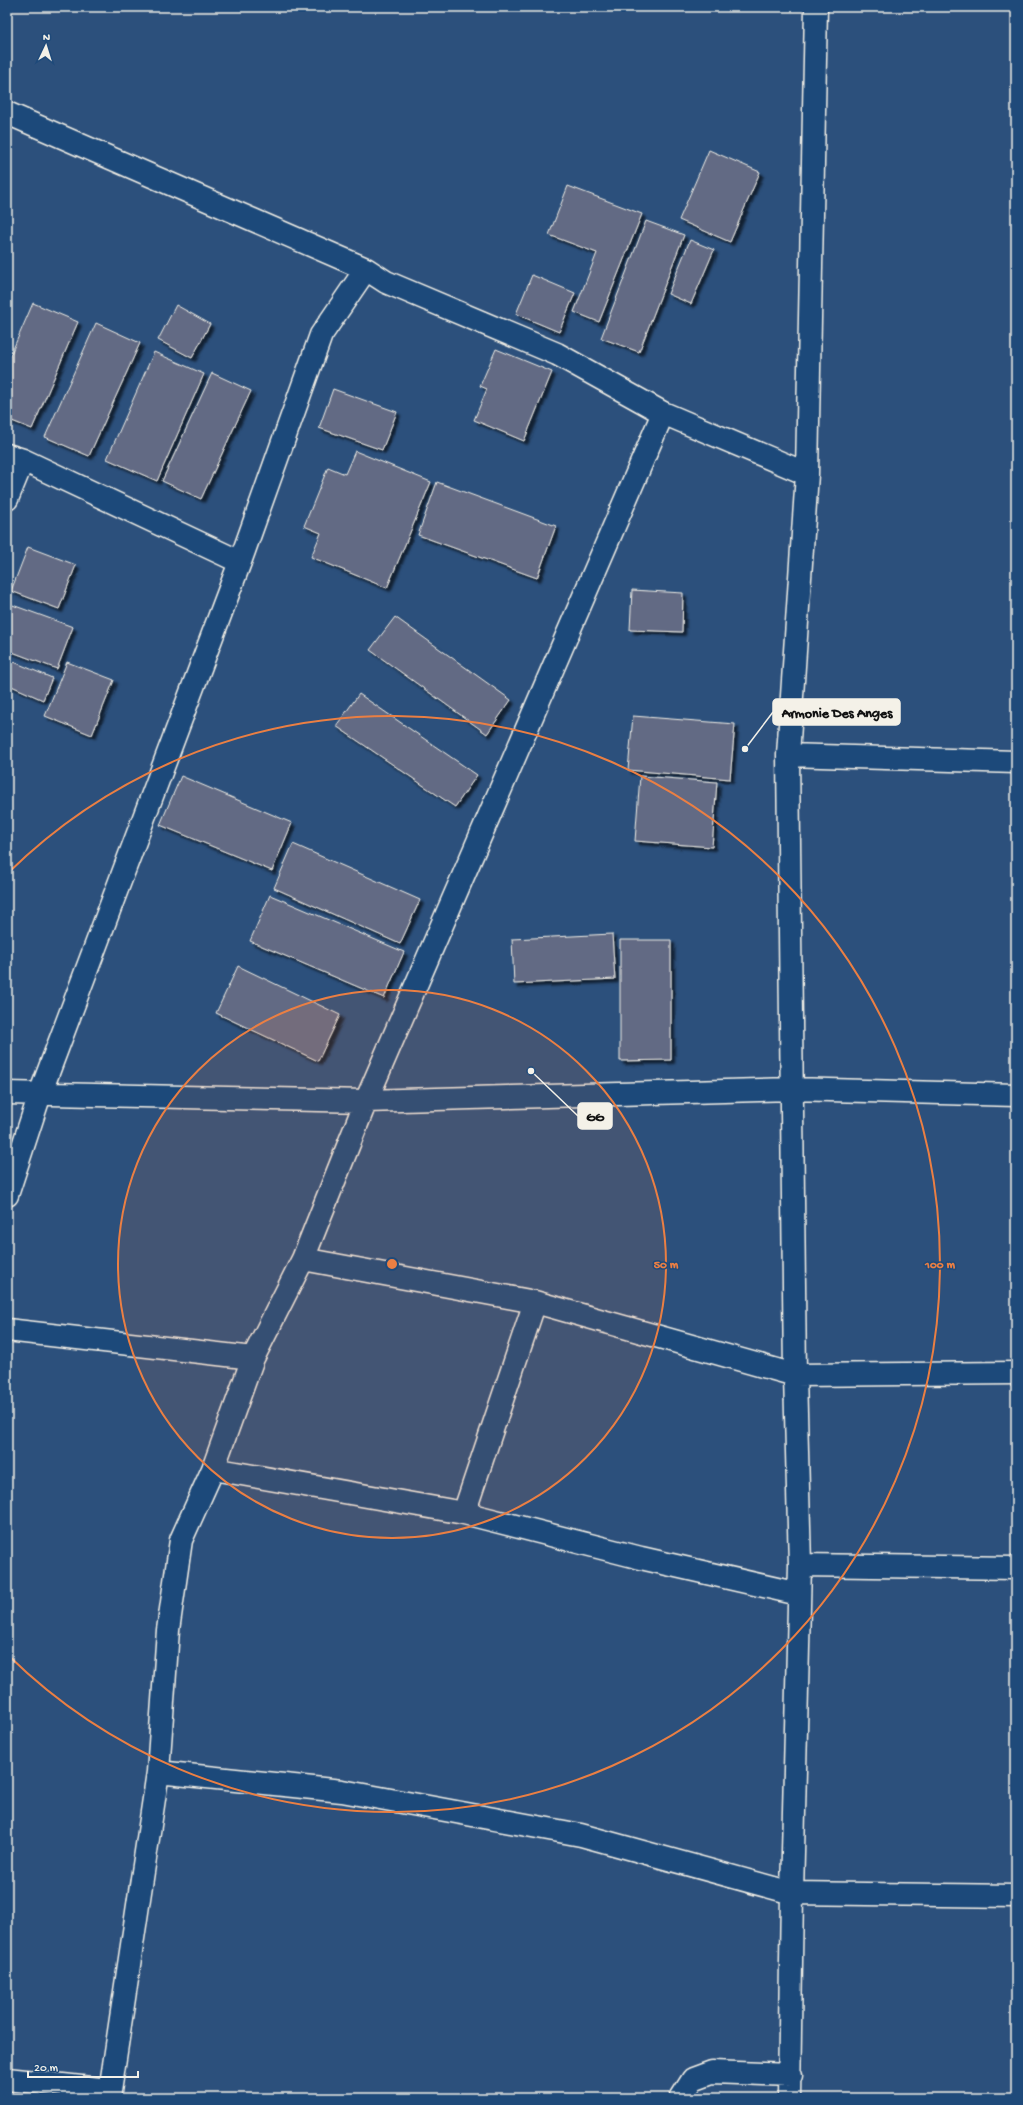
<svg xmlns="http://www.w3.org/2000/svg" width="1023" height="2105" font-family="'Gochi Hand',sans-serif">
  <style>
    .building { fill: #626a84; stroke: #f4f1e8; filter: url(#shadow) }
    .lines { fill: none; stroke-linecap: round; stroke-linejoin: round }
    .street-casing { stroke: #f4f1e8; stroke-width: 25 }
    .street { stroke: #1f4a7a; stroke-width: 22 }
    .ring { fill: none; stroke: #eb7f43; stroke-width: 2 }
    .centre { fill: #eb7f43; stroke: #1f4a7a; stroke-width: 2 }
    .ring-label { font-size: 12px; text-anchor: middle; font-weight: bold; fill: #eb7f43; stroke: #1f4a7a; stroke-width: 3; stroke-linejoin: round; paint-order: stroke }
    .leader { fill: none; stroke: #f4f1e8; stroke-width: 1.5 }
    .callout-dot { fill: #f4f1e8; stroke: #1f4a7a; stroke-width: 1.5 }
    .callout { fill: #f4f1e8; stroke: #f4f1e8; stroke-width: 1.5 }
    .callout-label { font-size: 14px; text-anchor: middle; font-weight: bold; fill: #111 }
  </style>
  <defs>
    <filter id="shadow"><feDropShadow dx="3.5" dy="3.5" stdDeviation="1" flood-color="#0009"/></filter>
  </defs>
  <rect width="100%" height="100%" fill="#2c507c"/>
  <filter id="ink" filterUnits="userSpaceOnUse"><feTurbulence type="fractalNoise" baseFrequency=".025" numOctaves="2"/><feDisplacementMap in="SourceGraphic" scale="8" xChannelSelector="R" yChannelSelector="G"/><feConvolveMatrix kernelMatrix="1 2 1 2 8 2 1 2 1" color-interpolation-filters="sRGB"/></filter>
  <g filter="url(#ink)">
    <path class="building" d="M709,150L760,172L730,242L679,220Z
      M568,186L642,214L599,322L574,312L597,253L549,235Z
      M646,221L684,235L639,352L601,338Z
      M690,240L714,250L691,304L668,294Z
      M532,275L575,293L559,332L516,314Z
      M33,303L78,322L32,429L7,419V363Z
      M176,305L210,324L192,358L158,340Z
      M96,323L140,343L89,456L45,437Z
      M496,349L552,372L524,441L474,420L487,389L480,386Z
      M154,352L204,374L157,481L107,459Z
      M212,373L251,391L201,499L162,481Z
      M333,389L397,412L382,450L319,428Z
      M355,451L431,482L387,588L311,557L321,533L304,526L328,467L345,474Z
      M437,482L556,526L537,578L418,535Z
      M28,547L76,565L59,609L11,591Z
      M632,590L683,593L682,632L630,630Z
      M7,603L73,627L57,669L7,650Z
      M395,617L511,700L487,734L370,650Z
      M7,659L52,678L43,700L7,684Z
      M67,662L114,680L92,735L45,716Z
      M359,694L477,775L455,807L336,726Z
      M633,716L735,724L730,779L628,770Z
      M181,776L292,823L272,871L160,825Z
      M640,776L717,782L712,847L635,841Z
      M293,844L420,900L400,944L274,888Z
      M270,895L404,952L384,998L250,941Z
      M612,934L615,979L514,984L512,939Z
      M620,940H671V1060L620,1061Z
      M238,966L340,1015L318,1061L216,1013Z"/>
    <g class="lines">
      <g class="street-casing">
        <path id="street" d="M7,113L366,269L386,282L557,354L663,413L807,474
          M7,455L23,460L240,562
          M7,499L23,460
          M788,755L1016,762
          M7,1093L366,1101L792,1089L1016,1095
          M7,1195L40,1094L240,562L321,335L366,269
          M303,1259L535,1302L795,1375L1016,1373
          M7,1330L253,1358
          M213,1469L464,1513L641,1558L799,1594
          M464,1513L535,1302
          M800,1565L1016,1568
          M158,1772L342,1791L581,1835L792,1893L1016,1896
          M7,2079L109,2090
          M109,2098L158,1772L168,1630L181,1540L213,1469L253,1358L303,1259L366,1101L663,413
          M681,2098L693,2079L712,2072L791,2075
          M789,2098L792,1893L800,1565L795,1375L788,755L807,474L816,7"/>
      </g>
      <use href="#street" class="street"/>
    </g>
  </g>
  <circle cx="392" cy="1264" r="274" fill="#eb7f43" fill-opacity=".12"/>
  <g class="ring">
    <circle cx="392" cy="1264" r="274"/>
    <path d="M8 873A548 548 0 1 1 8 1655"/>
  </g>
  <circle cx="392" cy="1264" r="6" class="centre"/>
  <g class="ring-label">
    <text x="666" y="1268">50 m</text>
    <text x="940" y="1268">100 m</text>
  </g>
  <path class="leader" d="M745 749L773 712M531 1071L578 1116"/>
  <g class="callout-dot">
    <circle cx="745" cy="749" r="4"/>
    <circle cx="531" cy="1071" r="4"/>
  </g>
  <g class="callout">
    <rect x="773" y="699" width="127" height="26" rx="4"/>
    <rect x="578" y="1103" width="34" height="26" rx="4"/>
  </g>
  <g class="callout-label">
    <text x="837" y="717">Armonie Des Anges</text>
    <text x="595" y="1121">GG</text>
  </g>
  <rect width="1023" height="2105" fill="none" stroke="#1f4a7a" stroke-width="24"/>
  <rect x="12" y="12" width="999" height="2081" fill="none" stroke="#f4f1e8" stroke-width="1.5" filter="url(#ink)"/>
  <g transform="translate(46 46) rotate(4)" stroke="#1f4a7a" stroke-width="3" paint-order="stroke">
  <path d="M0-3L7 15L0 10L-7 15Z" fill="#f4f1e8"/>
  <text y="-6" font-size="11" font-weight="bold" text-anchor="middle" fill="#f4f1e8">N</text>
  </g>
  <path d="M28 2071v6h110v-6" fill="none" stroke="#f4f1e8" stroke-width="2"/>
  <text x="34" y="2071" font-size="12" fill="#f4f1e8" stroke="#1f4a7a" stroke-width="3" paint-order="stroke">20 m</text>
</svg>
